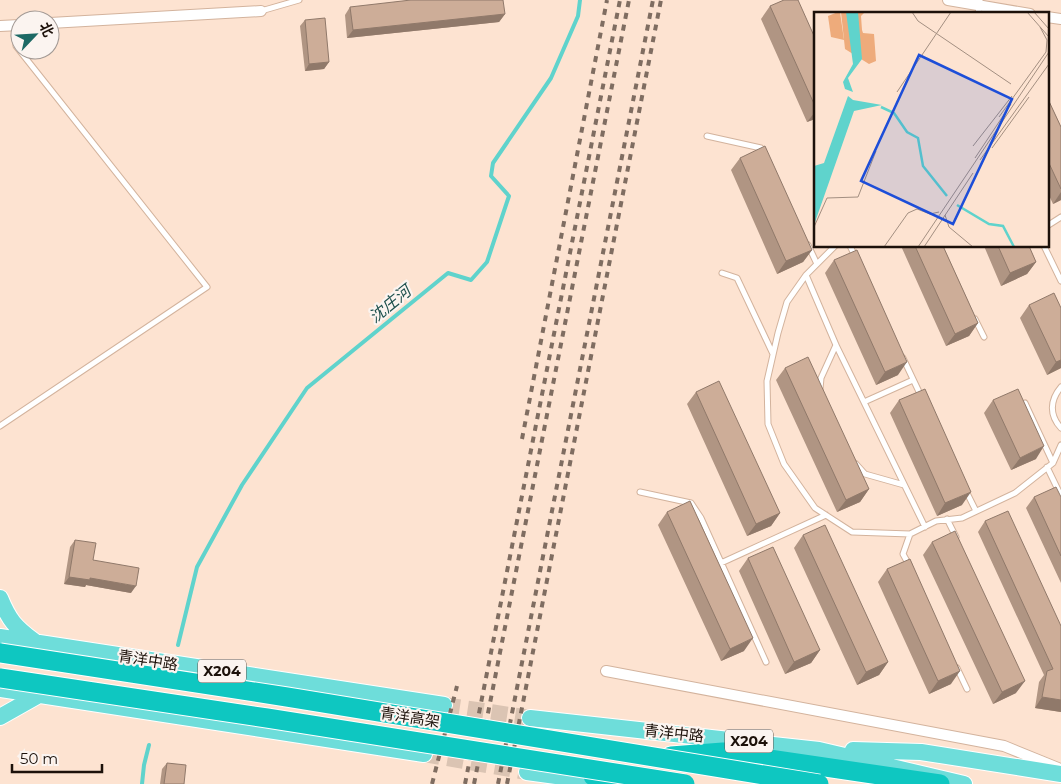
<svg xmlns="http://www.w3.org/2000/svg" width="1061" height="784" font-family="Montserrat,'Noto Sans SC',sans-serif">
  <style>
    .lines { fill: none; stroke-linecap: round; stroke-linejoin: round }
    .stream { stroke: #5fd3cc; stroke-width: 4 }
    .primary-tunnel { stroke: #dbc4b3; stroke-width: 16; stroke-dasharray: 16 8; stroke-linecap: butt }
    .lane-casing { stroke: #d3b39d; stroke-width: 7 }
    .street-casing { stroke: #d3b39d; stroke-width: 12 }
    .primary-casing { stroke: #fff; stroke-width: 18 }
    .highway-casing { stroke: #fff; stroke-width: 21 }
    .lane { stroke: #fff; stroke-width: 5 }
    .street { stroke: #fff; stroke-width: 10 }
    .primary { stroke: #6eddda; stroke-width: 16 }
    .highway { stroke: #0ec7c1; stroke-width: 19 }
    .rail { stroke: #7f6d61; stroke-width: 4; stroke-dasharray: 6 6; stroke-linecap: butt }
    .highway-bridge-casing { stroke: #fff; stroke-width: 21; stroke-linecap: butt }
    .highway-bridge { stroke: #0ec7c1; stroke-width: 19 }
    .wall { fill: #b09583 }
    .shaded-wall { fill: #90796a }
    .building { fill: #cdad98; stroke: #90796a }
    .labels { text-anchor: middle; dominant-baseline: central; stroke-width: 4.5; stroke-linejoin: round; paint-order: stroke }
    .shield { fill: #fbf4f0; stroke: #5f554f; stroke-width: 1 }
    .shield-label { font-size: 14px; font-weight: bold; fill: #1c110a }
    .street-label { font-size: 15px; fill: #1c110a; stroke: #fbf4f0 }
    .water-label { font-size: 16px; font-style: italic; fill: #1c4f4c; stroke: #fbf4f0 }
    .inset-river { fill: none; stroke: #5fd3cc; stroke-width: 2.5 }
    .inset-road { fill: none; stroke: #a38f81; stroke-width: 1 }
    .view { fill: #1d4ed8; fill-opacity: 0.15; stroke: #1d4ed8; stroke-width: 2.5 }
    .inset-edge { fill: none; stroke: #1c110a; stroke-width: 2.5 }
  </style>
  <rect width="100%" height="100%" fill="#fde3d1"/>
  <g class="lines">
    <path class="stream" d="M178,645L197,567L242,485L307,388L448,273L471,280L487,262L509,196L491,176L493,163L551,78L578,16L580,0
      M142,784L144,765L149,745"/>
    <path class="primary-tunnel" d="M444,705L530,718
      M424,754L527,772"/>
    <g class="lane-casing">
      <path id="lane" d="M261,11L299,0
        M978,14L980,0
        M707,136L761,148L763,152
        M1047,226L1061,217
        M808,245L817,264
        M835,246L806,275L787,302L778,333L767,381L768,424L784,464L815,508L852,532L910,534
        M850,246L855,256
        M1044,246L1061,281
        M722,273L737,278L773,354
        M806,275L836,345L925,527
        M975,319L984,337
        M903,358L921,396
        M1061,387C1050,400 1049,415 1061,428
        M820,389L821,378L836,345
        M864,402L913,380
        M1025,403L1053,463
        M0,426L207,287L16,46L15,25
        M856,464L865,474L904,485
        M1047,467L1061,496
        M966,491L976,511
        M640,492L691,503L701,518L766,662
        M947,519L956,537
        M721,563L826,515
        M909,565L903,554L910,534L936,521L962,518L1015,493L1053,463L1061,445
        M957,668L967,689"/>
    </g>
    <g class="street-casing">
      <path id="street" d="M948,0L1030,14
        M1047,17L1061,19
        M50,23L261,11
        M0,26L20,25
        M606,671L1004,746L1058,768"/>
    </g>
    <g class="primary-casing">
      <path id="primary" d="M0,598C9,620 15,627 34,641
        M0,637L444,705
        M0,689L424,754
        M0,717L39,695
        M530,718L819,750L964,784
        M853,750L921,752L1061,774
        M527,772L606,783"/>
    </g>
    <g class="highway-casing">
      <path id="highway" d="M671,756L723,752L940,784
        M593,776L622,784"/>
    </g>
    <use href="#lane" class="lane"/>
    <use href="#street" class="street"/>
    <use href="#primary" class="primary"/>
    <use href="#highway" class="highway"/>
    <path class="rail" d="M522,439L607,0
      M432,784L457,686
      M465,784L620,0
      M474,784L629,0
      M498,784L653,0
      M507,784L661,0"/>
    <g class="highway-bridge-casing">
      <path id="highway-bridge" d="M0,653L287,697L819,784
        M0,678L267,718L685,784"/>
    </g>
    <use href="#highway-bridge" class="highway-bridge"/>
  </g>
  <path class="wall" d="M770,6L815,38V119L807,122L761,19Z
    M350,7L505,14L499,22L347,38L345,15Z
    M305,20L329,62L324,69L305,71L300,26Z
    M1047,97L1061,127V200L1053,204L1047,191Z
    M740,158L812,250L803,262L777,274L731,170Z
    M901,246H943L978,323L969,336L946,346Z
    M984,246H1029L1036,262L1027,274L1001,286Z
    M834,260L898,375L876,385L825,273Z
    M1029,305L1061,308V368L1047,375L1020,318Z
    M785,368L869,489L860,502L837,512L776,380Z
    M696,392L780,513L771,526L747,536L687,404Z
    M899,400L962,505L937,516L890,413Z
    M993,400L1036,459L1011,470L984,413Z
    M1034,497H1061V583L1026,508Z
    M667,512L744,651L721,661L658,525Z
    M985,521L1061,626V712L1035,708L1039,682L1044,675L978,532Z
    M803,535L888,662L879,675L857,685L794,548Z
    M75,540L93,560L131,593L86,585L85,587L64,584L70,547Z
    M932,542L1016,693L993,704L923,555Z
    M748,558L820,650L811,663L785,674L739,571Z
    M887,569L951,684L929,694L878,582Z
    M167,763L184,784H160L162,769Z"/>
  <path class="shaded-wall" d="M505,14L499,22L347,38L353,30Z
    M329,62L324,69L305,71L309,64Z
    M815,112V119L807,122Z
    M1061,192V200L1053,204Z
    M812,250L803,262L777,274L786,261Z
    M1036,262L1027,274L1001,286L1010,273Z
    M978,323L969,336L946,346L955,334Z
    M1061,360V368L1047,375L1056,362Z
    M907,362L898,375L876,385L885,372Z
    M1044,446L1036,459L1011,470L1020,458Z
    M869,489L860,502L837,512L846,500Z
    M971,492L962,505L937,516L945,503Z
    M780,513L771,526L747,536L756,524Z
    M69,577L90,578L136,586L131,593L86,585L85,587L64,584Z
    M753,638L744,651L721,661L730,649Z
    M820,650L811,663L785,674L794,662Z
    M888,662L879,675L857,685L866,672Z
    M960,671L951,684L929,694L938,681Z
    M1025,681L1016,693L993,704L1002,692Z
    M1042,697L1061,700V712L1035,708Z"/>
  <path class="building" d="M411,0H503L505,14L353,30L350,7Z
    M784,0H798L815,38V106L770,6Z
    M325,18L329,62L309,64L305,20Z
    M1047,97L1061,127V189L1047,159Z
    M765,146L812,250L786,261L740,158Z
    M915,246H943L978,323L955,334Z
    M998,246H1029L1036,262L1010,273Z
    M857,250L907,362L885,372L834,260Z
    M1054,293L1061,308V360L1056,362L1029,305Z
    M808,357L869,489L846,500L785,368Z
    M719,381L780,513L756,524L696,392Z
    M925,389L971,492L945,503L899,400Z
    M1018,389L1044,446L1020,458L993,400Z
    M1056,487L1061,497V556L1034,497Z
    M690,501L753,638L730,649L667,512Z
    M1008,511L1061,626V700L1042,697L1047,671L1053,669L985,521Z
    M825,525L888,662L866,672L803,535Z
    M955,531L1025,681L1002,692L932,542Z
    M75,540L96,543L93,560L139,568L136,586L90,578V580L69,577Z
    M773,547L820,650L794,662L748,558Z
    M910,559L960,671L938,681L887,569Z
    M167,763L186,765L184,784H164Z"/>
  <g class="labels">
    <g class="shield">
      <rect x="198" y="659.5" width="48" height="23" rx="4"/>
      <rect x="725" y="729.5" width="48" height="23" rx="4"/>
    </g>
    <g class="shield-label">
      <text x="222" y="671">X204</text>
      <text x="749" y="741">X204</text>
    </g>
    <g class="street-label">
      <text transform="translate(148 660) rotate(9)">青洋中路</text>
      <text transform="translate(410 717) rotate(9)">青洋高架</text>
      <text transform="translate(674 733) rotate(6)">青洋中路</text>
    </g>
    <g class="water-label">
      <text transform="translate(390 304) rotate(-39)">沈庄河</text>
    </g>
  </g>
  <g transform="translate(814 12)">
    <rect width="235" height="235" fill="#fde3d1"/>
    <path d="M24,0H26L30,28L17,25L14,4Z" fill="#eeab7b"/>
    <path d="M27,0H51L47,4L48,18L49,21L60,22L62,49L55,52L31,37Z" fill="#eeab7b"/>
    <path d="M32,0H44L48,47L34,66L39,80L31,77L29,70L39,52ZM34,84L39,88L68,93L40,99L0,213V154L10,151Z" fill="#5fd3cc"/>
    <path class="inset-river" d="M67,95L80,101L93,120L104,126L109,154L133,184M143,193L175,212L189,214L200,235"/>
    <path class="inset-road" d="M98,0L104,9L197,72M213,0L235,25M220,0L235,17M83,80L137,0M185,105L232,40L233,28L226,15M159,134L198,84M178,136L215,85M161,146L197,92M166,148L235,52M131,203L135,215L159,235M0,215L13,186L44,185L62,139M70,235L94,201L103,197L116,202L125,200M104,235L235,40M110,235L159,161"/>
    <path class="view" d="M105,43L198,87L139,212L47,169Z"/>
    <rect width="235" height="235" class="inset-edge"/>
  </g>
  <g transform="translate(35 35) rotate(65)"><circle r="24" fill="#fbf4f0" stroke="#a29994"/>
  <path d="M0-4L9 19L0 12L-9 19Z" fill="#1d6965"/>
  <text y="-8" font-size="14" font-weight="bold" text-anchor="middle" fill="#1c110a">北</text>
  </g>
  <path d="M12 764v8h90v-8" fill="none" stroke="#1c110a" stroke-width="2.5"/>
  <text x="20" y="764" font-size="15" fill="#1c110a" stroke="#fbf4f0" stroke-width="4" paint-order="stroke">50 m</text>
</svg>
